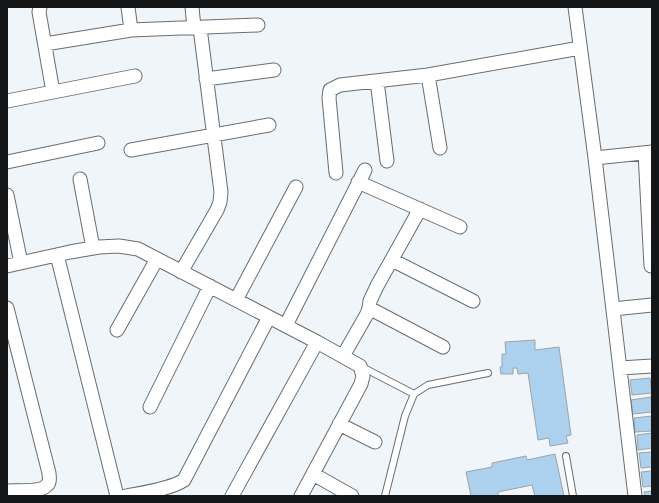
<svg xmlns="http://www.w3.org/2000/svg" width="659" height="503" font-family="Roboto,sans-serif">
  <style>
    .building { fill: #acd1ee; stroke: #9ea3a7 }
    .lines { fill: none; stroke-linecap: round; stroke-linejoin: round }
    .service-casing { stroke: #686d70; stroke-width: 8 }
    .minor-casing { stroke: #686d70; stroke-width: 15 }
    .service { stroke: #fff; stroke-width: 6 }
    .minor { stroke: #fff; stroke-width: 13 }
  </style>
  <rect width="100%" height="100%" fill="#f0f5f9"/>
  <path class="building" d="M535,340V350L559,347L571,435L566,436L568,443L550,446L549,438L538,440L528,373L518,374L517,368H513V374H501L500,367H502V354H506L505,342Z
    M650,378L652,393L632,395L630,380Z
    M651,397L652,412L633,414L631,400Z
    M652,416V431L635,432L634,418Z
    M652,433V448L638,450L637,435Z
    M652,452V467L641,468L639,453Z
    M555,454L564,496H535L532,485L498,492V496H471L466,472L492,467V463L526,456L527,460Z
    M652,471V486L643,487L641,472Z
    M652,491V496H645L644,492Z"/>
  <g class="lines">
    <g class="service-casing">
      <path id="service" d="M362,367L414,394
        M566,456L573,496
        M385,496L405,416L414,394L428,385L488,373"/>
    </g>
    <g class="minor-casing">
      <path id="minor" d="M40,7L39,12L53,92
        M128,7L131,30
        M192,7L194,28
        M575,7L595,158L635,496
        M45,44L131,30L258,25
        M428,75L440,148
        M206,79L274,70
        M377,81L387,161
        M7,101L135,76
        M131,150L269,125
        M645,153L651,266
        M595,158L652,152
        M7,162L98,143
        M336,173L329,98L330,90L340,85L428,75L580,48
        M80,179L93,248
        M358,182L460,227
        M7,195L21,263
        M57,255L117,496
        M392,260L473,301
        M7,266L70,252L99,247L119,246L138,249L317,342L360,366L363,376L361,384L301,496
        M181,272L217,210L220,202L221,192L200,28
        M236,300L296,187
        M7,308L49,473C49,477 51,482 47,485C41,493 17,490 7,491
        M369,308L443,347
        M613,309L652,305
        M286,325L365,170
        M117,330L157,259
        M343,356L367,314L369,308L370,301L377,286L420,209
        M620,368L652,366
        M150,407L210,286
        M339,424L375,442
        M313,474L352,496
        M126,496C142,493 171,489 184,480L269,317
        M232,496L317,342"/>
    </g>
    <use href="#service" class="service"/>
    <use href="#minor" class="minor"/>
  </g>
  <rect width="659" height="503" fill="none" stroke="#141618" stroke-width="16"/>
</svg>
